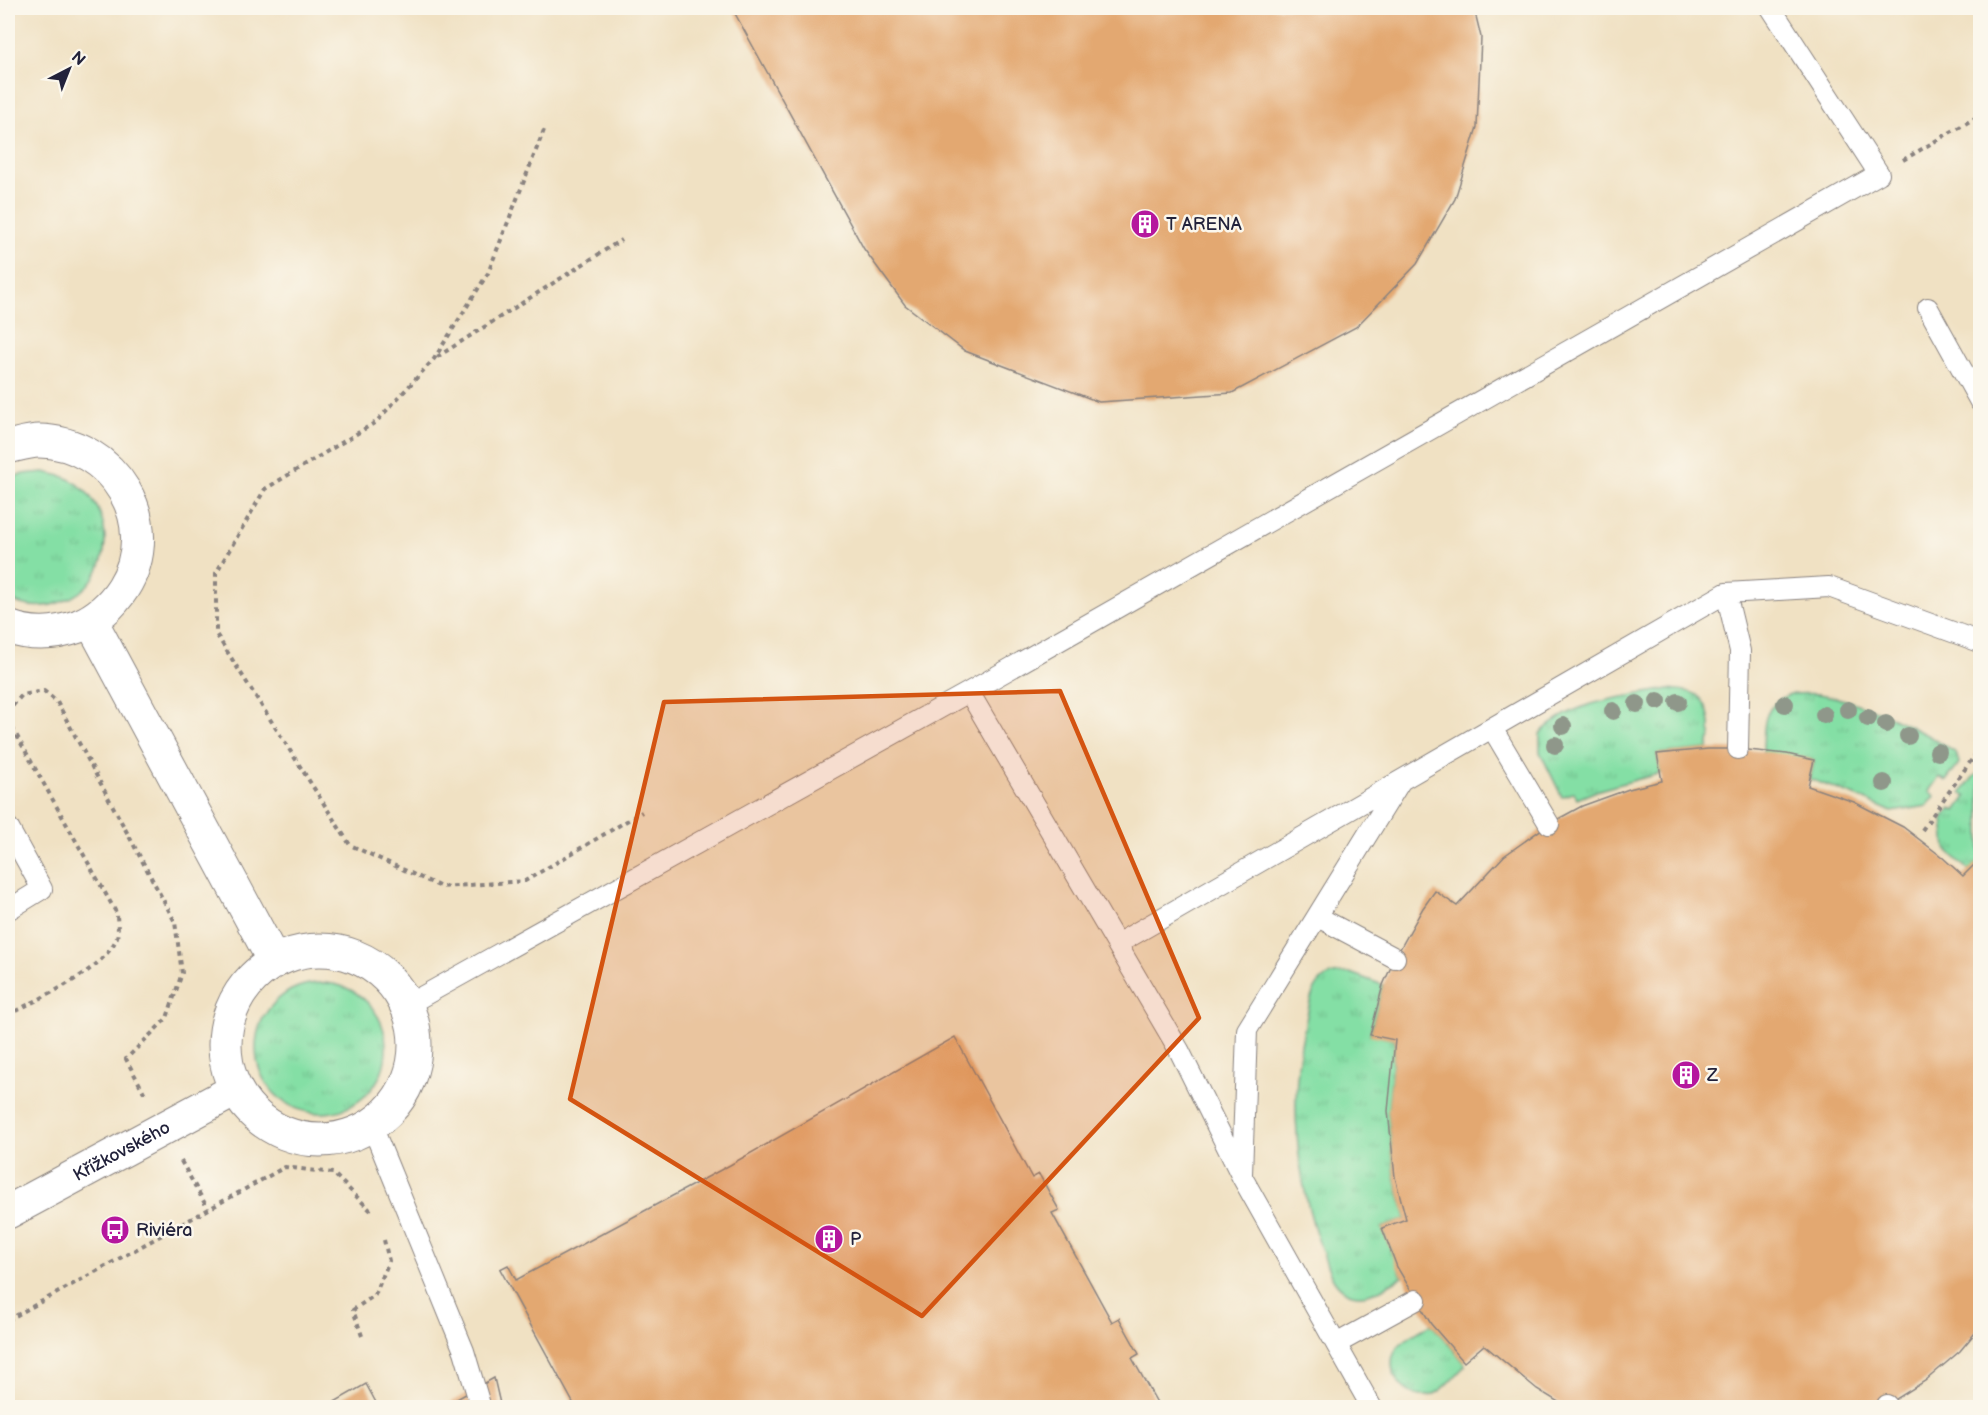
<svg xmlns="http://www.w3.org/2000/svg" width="1988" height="1415" font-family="'Balsamiq Sans',sans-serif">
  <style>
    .grass { fill: url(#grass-tufts); stroke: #538070; stroke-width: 1.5 }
    .building { fill: #e3a871 }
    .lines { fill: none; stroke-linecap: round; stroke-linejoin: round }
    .lane-casing { stroke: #89827f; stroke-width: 22 }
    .street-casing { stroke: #89827f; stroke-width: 35 }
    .path { stroke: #89827f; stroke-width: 4; stroke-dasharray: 4.5 4.5; stroke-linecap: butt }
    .lane { stroke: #fff; stroke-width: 20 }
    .street { stroke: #fff; stroke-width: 33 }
    .tree { fill: #8f978a }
    .marked { fill: #d45411; fill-opacity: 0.2; stroke: #d45411; stroke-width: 4.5; stroke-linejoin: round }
    .labels { text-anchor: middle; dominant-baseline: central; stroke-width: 5; stroke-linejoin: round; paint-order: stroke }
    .poi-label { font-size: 18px; fill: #22223b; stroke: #fbf7ec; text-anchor: start }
    .street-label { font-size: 18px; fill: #22223b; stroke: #fbf7ec }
  </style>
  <defs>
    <pattern id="grass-tufts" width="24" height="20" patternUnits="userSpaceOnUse" patternTransform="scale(1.5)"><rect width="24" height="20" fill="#84dfa5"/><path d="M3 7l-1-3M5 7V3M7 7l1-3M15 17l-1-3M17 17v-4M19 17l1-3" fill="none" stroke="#72bf8f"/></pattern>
  </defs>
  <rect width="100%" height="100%" fill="#fbf7ec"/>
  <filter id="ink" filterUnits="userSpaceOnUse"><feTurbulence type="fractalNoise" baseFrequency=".0167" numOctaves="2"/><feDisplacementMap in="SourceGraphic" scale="12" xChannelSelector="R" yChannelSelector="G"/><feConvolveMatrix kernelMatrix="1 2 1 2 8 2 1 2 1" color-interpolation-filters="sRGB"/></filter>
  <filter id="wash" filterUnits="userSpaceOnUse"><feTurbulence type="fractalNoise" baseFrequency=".008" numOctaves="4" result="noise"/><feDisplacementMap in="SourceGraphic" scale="24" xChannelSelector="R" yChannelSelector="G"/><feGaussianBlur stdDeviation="1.35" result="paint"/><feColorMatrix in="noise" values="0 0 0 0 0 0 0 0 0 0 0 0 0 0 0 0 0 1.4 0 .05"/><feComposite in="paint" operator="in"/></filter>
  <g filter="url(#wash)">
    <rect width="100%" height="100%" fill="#f0e1c3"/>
    <path class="grass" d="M44,472C51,474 60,475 67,478C119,503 118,583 61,602C50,606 37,608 25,605C19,604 13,601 8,598V480L21,474Z
      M1669,689C1678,690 1689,690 1697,695C1712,706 1712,733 1708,749L1657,754L1661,773L1599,790L1577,799L1574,792L1562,797L1540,752V734C1571,700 1626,697 1669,689Z
      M1790,694C1799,694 1809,693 1818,694C1860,700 1921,729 1956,753L1959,763L1946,781L1939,777L1929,791L1935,796L1927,806L1892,812L1858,797L1810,779L1814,760L1763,752C1764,724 1761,707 1790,694Z
      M1980,773V859L1969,871L1946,849L1943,818L1951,808L1956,811L1966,797L1961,793L1974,776Z
      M1350,973L1383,985L1370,1034L1395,1040L1388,1111L1395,1177L1406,1219L1382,1228L1402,1277C1387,1285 1370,1299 1352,1294C1332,1288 1328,1267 1322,1251C1296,1180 1288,1098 1305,1025C1308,1013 1309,999 1315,989C1323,974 1334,973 1350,973Z
      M256 1048a65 65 0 1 1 130 0a65 65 0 1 1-130 0Z
      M1431,1324L1464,1362L1465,1366C1456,1374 1448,1386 1438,1392C1414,1407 1384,1378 1394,1353C1399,1341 1420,1331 1431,1324Z"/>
    <g id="blocks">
      <path class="building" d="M732,8H1474L1481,37L1477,127L1455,199L1417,264L1356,327L1232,393L1099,402L965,351L905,305L864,249Z
        M1708,749H1738L1787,754L1814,760L1808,786L1854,802L1903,827L1942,857L1963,876L1980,859V1327L1960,1351L1925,1381L1882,1408H1568L1537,1389L1484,1345L1464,1362L1431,1324L1397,1267L1382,1228L1406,1219L1395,1177L1388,1111L1395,1040L1370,1035L1383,985L1395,958L1423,908L1435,891L1457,906L1504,856L1549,824L1582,806L1629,789L1662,781L1657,754Z
        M955,1037L1032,1178L1039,1174L1059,1210L1052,1213L1112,1322L1119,1318L1139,1354L1132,1358L1160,1408H576L500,1269L508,1265L516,1280L730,1165Z
        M494,1378L501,1408H441Z
        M366,1384L379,1408H324Z"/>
    </g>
  </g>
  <g filter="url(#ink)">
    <use href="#blocks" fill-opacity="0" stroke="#89827f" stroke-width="1.5"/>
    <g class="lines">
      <g class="lane-casing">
        <path id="lane" d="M1928,308L1980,402
          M1726,593L1740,651L1738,749
          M969,692L1879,174L1771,8
          M1492,728L1549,824
          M8,827L42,889L8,910
          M1318,917L1395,958
          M1117,944L1726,593L1829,587L1980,642
          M407,1005L969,692L1179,1050L1242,1177L1372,1408
          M372,1126L464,1351L481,1408
          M1242,1174L1247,1030L1400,782
          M1336,1344L1416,1300
          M1887,1405L1889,1408"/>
      </g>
      <g class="street-casing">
        <g id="street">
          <path d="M8,447C17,445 29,441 39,441C113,442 164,523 123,588C112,605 98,618 79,626C54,635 32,636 8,627"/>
          <path d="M91,621L274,961"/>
          <circle cx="320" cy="1045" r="95"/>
          <path id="s1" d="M8,1212L235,1090"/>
        </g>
      </g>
      <path class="path" d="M544,130L488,273L434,359L376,422L265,489L216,573V634L350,845L441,887L525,881L642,812
        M1903,160L1980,115
        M437,357L621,240
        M1922,830L1980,748
        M8,1015C39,998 104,972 117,937C119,931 117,921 117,914L13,729L10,709L22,695L44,691L57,702L175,922L182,973L167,1018L126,1059L146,1096
        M181,1161L208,1209
        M8,1320L285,1167L333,1173L374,1214
        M362,1336L353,1310L375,1295L389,1261L384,1240"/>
      <use href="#lane" class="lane"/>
      <use href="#street" class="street"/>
    </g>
    <g class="tree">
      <circle cx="1658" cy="701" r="9"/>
      <circle cx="1678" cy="702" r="9"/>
      <circle cx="1637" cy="704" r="9"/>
      <circle cx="1785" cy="704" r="9"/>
      <circle cx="1848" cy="710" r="9"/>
      <circle cx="1613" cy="711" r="9"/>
      <circle cx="1824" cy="715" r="9"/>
      <circle cx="1868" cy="718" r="9"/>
      <circle cx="1886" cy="724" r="9"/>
      <circle cx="1563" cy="726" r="9"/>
      <circle cx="1908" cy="736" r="9"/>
      <circle cx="1555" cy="745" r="9"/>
      <circle cx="1938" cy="752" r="9"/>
      <circle cx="1884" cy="783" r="9"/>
    </g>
  </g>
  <path class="marked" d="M1060,691L1199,1018L922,1316L570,1099L664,702Z"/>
  <defs>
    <g id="building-disc" transform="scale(1.5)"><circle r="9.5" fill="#b5179e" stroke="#fbf7ec"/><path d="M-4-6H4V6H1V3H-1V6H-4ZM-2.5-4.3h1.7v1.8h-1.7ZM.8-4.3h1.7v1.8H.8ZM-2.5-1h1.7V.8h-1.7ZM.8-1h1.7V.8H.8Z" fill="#fff"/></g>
    <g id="bus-disc" transform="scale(1.5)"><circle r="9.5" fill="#b5179e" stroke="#fbf7ec"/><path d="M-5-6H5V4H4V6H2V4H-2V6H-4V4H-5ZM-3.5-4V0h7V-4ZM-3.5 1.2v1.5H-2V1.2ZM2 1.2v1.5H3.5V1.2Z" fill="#fff"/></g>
  </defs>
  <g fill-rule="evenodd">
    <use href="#building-disc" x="1145" y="224"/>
    <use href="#building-disc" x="1686" y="1075"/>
    <use href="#bus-disc" x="115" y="1230"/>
    <use href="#building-disc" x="829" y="1239"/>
  </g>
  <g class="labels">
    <g class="poi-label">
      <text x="1166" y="224">T ARENA</text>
      <text x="1707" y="1075">Z</text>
      <text x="136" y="1230">Riviéra</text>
      <text x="850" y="1239">P</text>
    </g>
    <g class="street-label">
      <text stroke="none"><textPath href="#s1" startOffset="129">Křížkovského</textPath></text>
    </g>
  </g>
  <rect width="1988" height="1415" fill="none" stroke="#fbf7ec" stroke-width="30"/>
  <g transform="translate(69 69) rotate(42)" stroke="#fbf7ec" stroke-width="4.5" paint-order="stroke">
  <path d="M0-4.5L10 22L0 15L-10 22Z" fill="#22223b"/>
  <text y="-9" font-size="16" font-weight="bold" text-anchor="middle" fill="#22223b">N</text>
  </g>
</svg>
